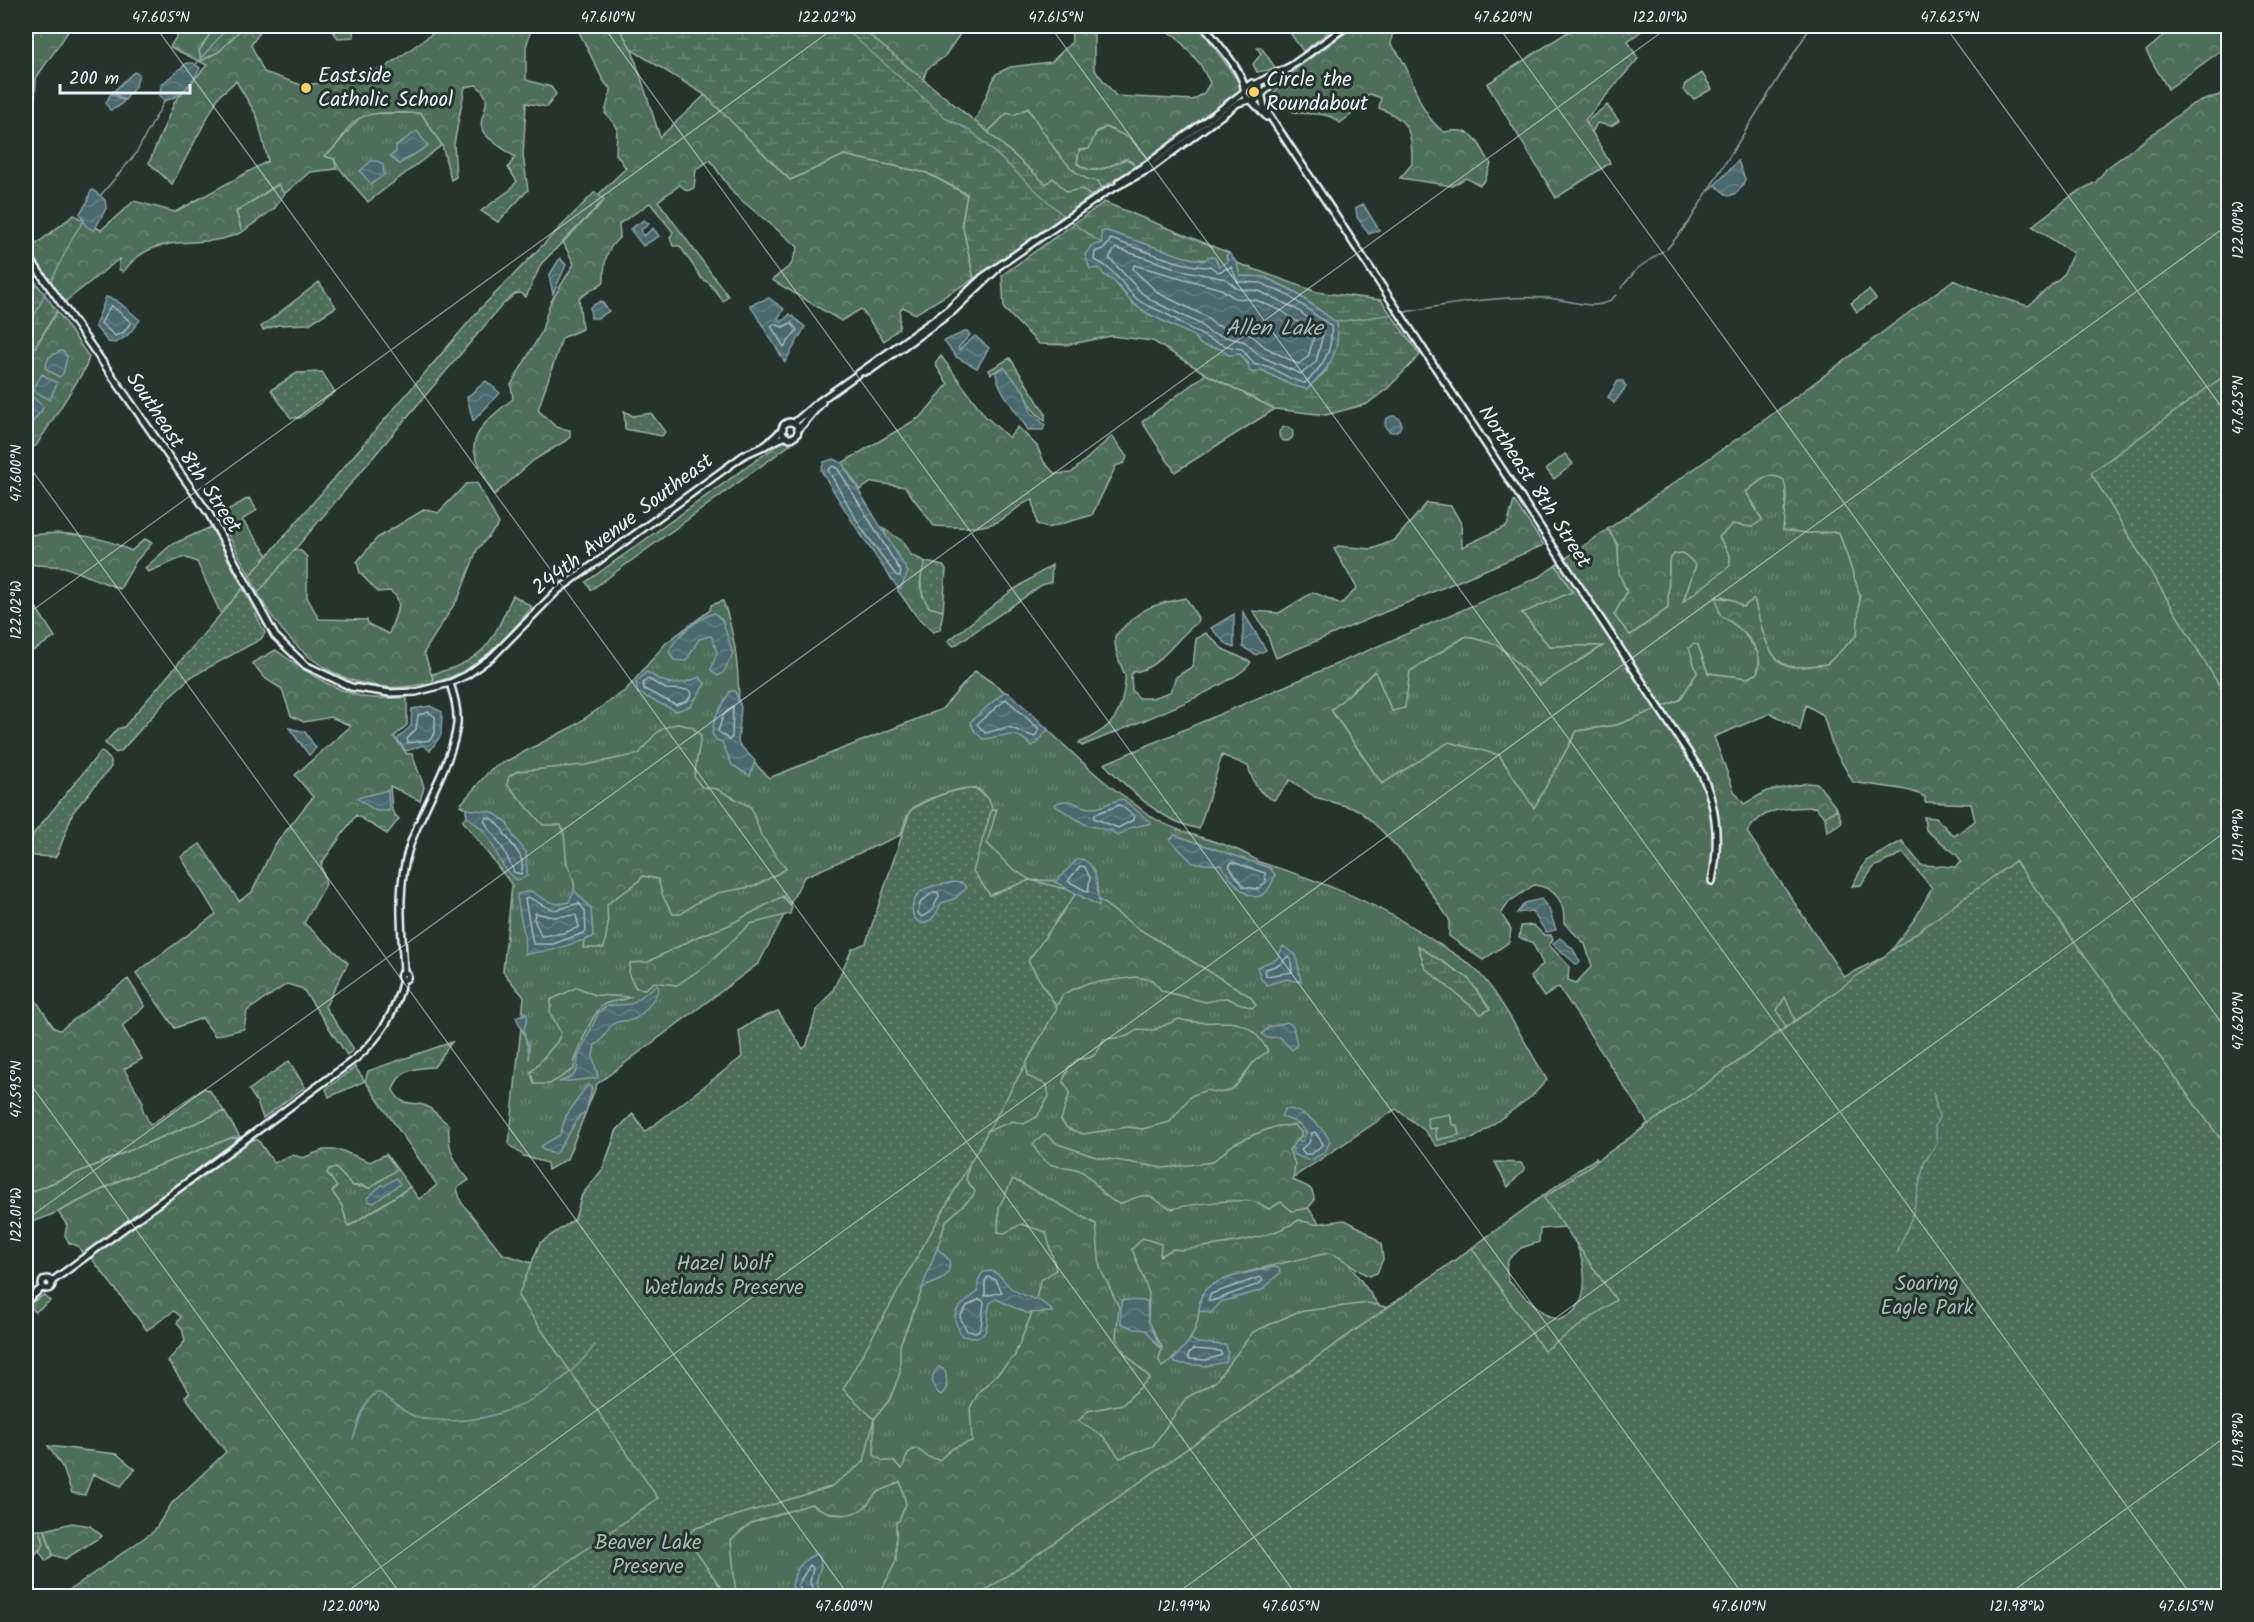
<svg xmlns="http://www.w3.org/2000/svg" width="2254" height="1622" font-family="Kalam,sans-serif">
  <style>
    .grass { fill: url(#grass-tufts); stroke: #9bb0a8; stroke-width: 1.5 }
    .forest { fill: url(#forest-crowns); stroke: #9bb0a8; stroke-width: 1.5; fill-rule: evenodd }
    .wetland { fill: url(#wetland-marsh); stroke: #9bb0a8; stroke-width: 1.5 }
    .park { fill: url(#park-dots); stroke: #9bb0a8; stroke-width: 1.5 }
    .pitch { fill: #4e6e58; stroke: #9bb0a8; stroke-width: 1.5 }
    .water { fill: url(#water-waves); stroke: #889fa5; stroke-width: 1.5 }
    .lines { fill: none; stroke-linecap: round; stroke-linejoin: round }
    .shore { stroke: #a8bbc1; stroke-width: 1.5 }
    .stream { stroke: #889fa5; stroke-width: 1.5 }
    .tertiary-casing { stroke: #e8f1f8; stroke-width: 10 }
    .tertiary { stroke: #26332d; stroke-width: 5 }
    .ticks { fill: none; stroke: #e8f1f8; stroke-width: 1.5; stroke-opacity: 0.45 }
    .poi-dot { fill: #ffd166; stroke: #26332d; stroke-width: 2 }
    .labels { text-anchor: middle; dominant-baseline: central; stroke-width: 6; stroke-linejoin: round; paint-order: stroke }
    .poi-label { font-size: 21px; fill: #e8f1f8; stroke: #26332d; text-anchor: start }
    .street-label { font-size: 21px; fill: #e8f1f8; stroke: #26332d }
    .park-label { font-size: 21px; fill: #aabdb8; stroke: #26332d }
    .water-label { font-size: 22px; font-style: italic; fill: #a8bbc1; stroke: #26332d }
    .neatline { fill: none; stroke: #e8f1f8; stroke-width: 2 }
    .ticks-label { font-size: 15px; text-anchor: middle; fill: #e8f1f8 }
  </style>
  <defs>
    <pattern id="grass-tufts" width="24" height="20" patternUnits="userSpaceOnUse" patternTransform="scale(1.5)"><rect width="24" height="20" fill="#4e6e58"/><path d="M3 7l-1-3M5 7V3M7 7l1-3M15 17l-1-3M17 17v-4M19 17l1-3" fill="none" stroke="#688371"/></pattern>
    <pattern id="forest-crowns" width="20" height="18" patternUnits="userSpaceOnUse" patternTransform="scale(1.5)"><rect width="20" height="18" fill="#4e6e58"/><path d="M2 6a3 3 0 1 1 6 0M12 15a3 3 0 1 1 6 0" fill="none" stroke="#688371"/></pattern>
    <pattern id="wetland-marsh" width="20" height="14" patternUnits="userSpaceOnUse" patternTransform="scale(1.5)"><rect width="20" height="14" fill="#4e6e58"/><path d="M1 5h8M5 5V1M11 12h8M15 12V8" fill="none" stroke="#688371"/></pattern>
    <pattern id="park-dots" width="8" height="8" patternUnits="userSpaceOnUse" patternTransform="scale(1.5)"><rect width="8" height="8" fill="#4e6e58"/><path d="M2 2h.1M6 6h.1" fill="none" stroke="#688371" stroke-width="1.8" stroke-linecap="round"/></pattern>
    <pattern id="water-waves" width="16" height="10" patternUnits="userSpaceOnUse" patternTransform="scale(1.5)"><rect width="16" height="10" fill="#48696e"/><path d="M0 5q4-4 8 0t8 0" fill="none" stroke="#627f83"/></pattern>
  </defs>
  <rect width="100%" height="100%" fill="#26332d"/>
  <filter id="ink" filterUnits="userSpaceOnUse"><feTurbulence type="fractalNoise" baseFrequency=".0167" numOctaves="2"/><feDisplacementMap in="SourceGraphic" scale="12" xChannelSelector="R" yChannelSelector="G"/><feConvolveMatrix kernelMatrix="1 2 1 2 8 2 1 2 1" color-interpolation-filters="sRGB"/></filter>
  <g filter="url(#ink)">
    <path class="grass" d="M329,26H352L354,37L338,38Z
      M1028,108C1043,130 1069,181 1098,181L1102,188L1091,196L1081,189L1067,192L1046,184L988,132L1007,113Z
      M365,113H421L442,145L368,202C359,190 338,170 334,159L324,156C341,145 349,126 365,113Z
      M1106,127L1130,138L1148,159L1135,168L1132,162L1126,159C1107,167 1094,177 1077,163L1079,150L1089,148L1096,133Z
      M279,184L284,194L275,208L242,232L236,212Z
      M1777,475L1785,480L1789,496L1784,511L1807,533L1839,532L1860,595L1858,635L1827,664C1816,665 1799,669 1788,666C1765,660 1760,619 1754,600L1743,607L1723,596L1721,615L1739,626L1760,656L1757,674L1748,678L1708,673L1698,645L1690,648L1697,673L1680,700L1617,725L1577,731L1534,809L1499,755L1382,784L1331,710L1375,671L1392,711L1410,671L1466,636L1498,645L1540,685L1601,646H1549L1522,613L1572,592L1556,565L1608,529L1618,545L1619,573L1627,592L1614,615L1631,635L1668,608L1669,561L1674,554L1683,553L1696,565L1684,600L1730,556L1718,537L1733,524L1752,527L1757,509L1746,492L1765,476Z
      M723,601C740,647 741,697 737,745L769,778L942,709L975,671C1024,701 1061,746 1105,782C1119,793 1135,804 1149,815C1183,838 1227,839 1259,862C1323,881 1382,905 1437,943C1450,951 1464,959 1475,969C1499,992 1528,1049 1547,1080L1532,1096L1474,1138L1437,1146L1424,1130L1396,1109L1297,1175L1290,1183L1383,1311L978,1596H727L685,1536L991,895L973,871L989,800C985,795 981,789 975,788C962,786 921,800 912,809C905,816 904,826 901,835L804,877L759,963L597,1084L567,1159L548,1170L547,1163L524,1156L509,1145L524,997L503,972L512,885L462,820L467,816L466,809L460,805L491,769L572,727L626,690L666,643L710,610L711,605Z
      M224,1111L240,1137L231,1138L121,1180L58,1212L26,1225V1194Z
      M336,1168L353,1186L370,1188L397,1169L410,1187L348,1227L342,1206L331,1190L336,1187L327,1173L329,1169Z
      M40,1530H45L53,1555L46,1561L39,1551L44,1544Z"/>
    <path class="forest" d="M26,26H72L36,78L34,124L26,125Z
      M183,26H264L251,45L264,72L301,85L336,82L386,67L443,26H532L526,47V80L551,87L556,94L547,107L526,103L523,156L528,190L498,222L481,211L510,190L517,181L508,168L515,157C506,150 491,142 484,133C473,117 500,103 476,85L465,87L454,144L456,177L451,180L442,145L421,113C397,114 364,107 349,127C341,138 337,148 324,156L334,159L337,169L310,172L284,194L278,184L236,212L242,232C200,253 157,226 123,272L119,269V259L61,305L26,252L74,215L101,230L134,201L175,212L268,161L257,116L236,81L219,96L172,184L149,163L175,101L207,65L170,47Z
      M576,26H618L632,50L660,137L705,95L790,180L844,155L927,173L967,195L962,223L974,279L915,314L903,307L900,310L899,328L884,341L861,309L841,321L772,280L791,265L798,247L734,194L710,160L696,170L694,188L687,191L680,185L658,201L728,296L723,301L709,283L702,279L680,246H673L670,238L673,232L650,203L619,224L620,237C605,250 604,262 604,282L579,298L582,329L562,338L538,410L556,427L570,430V438L534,460L494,495C489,484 473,457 474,446C476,426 499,410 513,399L511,385L541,333L550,303L574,264L563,242L604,201L598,195L626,168L616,154L617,127L605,113L611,90L603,80Z
      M858,26H961L963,30L944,57L927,69L923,80Z
      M1071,26H1094V69L1116,96L1193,100L1204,93L1210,83L1200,64L1176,36L1154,26H1199L1241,85L1239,92L1148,159L1130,138L1106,127L1096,132L1089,149L1079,150L1077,164C1094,177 1108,167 1126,159L1132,162L1135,168L1102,188L1098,181C1069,181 1043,130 1028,108L1014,115L1007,113L988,132L975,121L996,74L1010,67L1051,62L1072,42Z
      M1285,26H1337L1303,51Z
      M1355,26H1406L1392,35L1391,45C1415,68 1413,110 1444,132C1475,126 1476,140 1491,164L1485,180L1480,185L1466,178L1452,186L1400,178L1412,164C1412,132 1410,120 1379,108L1381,98L1370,94L1363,97L1364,105L1340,123C1326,110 1311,116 1294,112C1286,110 1277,101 1270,97L1296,69Z
      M1577,26H1642L1644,29L1628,41L1638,59L1585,120L1610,163L1556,198L1487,84Z
      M2175,26H2228V49L2219,52L2168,89L2146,51Z
      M2228,92V1596H879L896,1561V1522L899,1521L906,1504L900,1481C893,1488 882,1488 876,1494C871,1498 869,1505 864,1508C846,1520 827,1514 811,1504L751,1523L731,1540L736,1596H61L154,1531L172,1503L226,1452L185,1396L190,1393L168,1361L185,1341L182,1328L177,1323L181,1317L174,1311L147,1330L92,1259L83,1254L78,1246L69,1243L65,1235L67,1225L58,1212L121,1180L231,1138L258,1140L274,1163L293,1155L303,1158L323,1150H340L370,1162L386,1154L397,1169L370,1188L361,1185L353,1186L336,1168L329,1169L327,1173L337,1187L332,1191L342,1206L348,1227L410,1187L419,1199L437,1185L365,1081L368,1071L452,1042L434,1067C415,1068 399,1069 393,1090C404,1110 411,1099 426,1106C434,1110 442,1120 449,1125C447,1148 454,1163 469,1180L457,1188L461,1202L503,1254L532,1263L540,1243L575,1219L582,1195L603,1169L617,1130L633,1114L645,1132L601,1346L962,820L997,809L987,843L1009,866L1030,880L1060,881L1095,897L1139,929L1250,996L1256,1005L1252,1008L1226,998L1206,1002L1162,991L1152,980L1136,977L1085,984L1063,994L1026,1064L1027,1076L1047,1085L1049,1096L1037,1117L1024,1124L1013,1121L974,1136L966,1180L975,1191L973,1196L946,1221L932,1265L900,1345V1373L890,1399L874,1419V1455L883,1461H893L902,1469L908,1453L916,1448L928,1457L939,1460L953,1448L972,1441L970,1408L979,1392L1014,1357L1034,1308L1040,1281L1056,1270L1046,1232L1021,1224L1005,1233L998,1232L999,1207L1013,1179L1096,1224L1100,1268L1119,1307L1116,1338L1125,1353L1150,1378L1123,1404L1088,1411L1078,1421L1103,1436L1120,1458L1153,1446L1186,1398L1215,1382L1253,1332L1297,1312L1368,1303L1390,1308L1582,1167L1596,1158L1605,1171L1610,1156L1648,1123L1559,987L1544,997L1530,977L1543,964L1532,942L1519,938L1521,926L1533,925L1544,935H1551L1553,940L1549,945L1569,966L1568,980L1576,983L1592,966L1585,944L1564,923C1565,902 1555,887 1534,885L1509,902L1501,914L1511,929L1509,942L1483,960L1449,936V919L1408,859L1380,829L1359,810L1315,797L1290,780L1274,800C1258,794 1253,782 1248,766L1222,755L1199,829C1159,821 1132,791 1104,764L1541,576L1556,565L1572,592L1522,613L1549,646H1603L1540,685L1498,645L1466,636L1410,671L1405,708L1392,711L1375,671L1331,710L1382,784L1449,742L1499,755L1534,808L1577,731L1617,725L1680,700L1697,673L1689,648L1693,644L1698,645L1708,673L1748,678L1757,674C1768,649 1740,627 1720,615L1716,597L1733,600L1743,607L1754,599C1760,619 1765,659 1788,666C1799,669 1816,665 1827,664L1857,635L1860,595L1839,532L1807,533L1783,530C1784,511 1789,498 1784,480C1768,470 1759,482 1746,492L1762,520L1752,527L1733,524L1719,537L1730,556V566L1683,602L1696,565L1683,553L1674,554L1669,561L1668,608L1630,635L1614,615L1627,592L1619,573L1618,545L1608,529L1767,418L1953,280L1981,291L2028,306L2063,275L2073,253L2032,226L2074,194L2096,182L2107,168L2193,104ZM1806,705L1823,715L1833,747L1853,782C1873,786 1909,787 1925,797V802L1971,804L1975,821L1954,836L1936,818L1924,817L1926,830L1957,855L1961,862L1955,867L1921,865L1902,841L1866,861L1852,886L1861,885L1874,867L1903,853L1932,888L1916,917L1889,954L1844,977L1747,832C1764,806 1788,808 1815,807L1825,817L1837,809L1818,784L1808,783L1767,791L1744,804L1734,791L1714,737L1771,713L1800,730ZM1565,1227C1587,1250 1597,1311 1558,1320L1545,1314L1508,1281L1506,1266L1509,1259L1521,1248L1539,1242L1540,1229Z
      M26,265L37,284L26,297Z
      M57,311L89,357L85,369L36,446L26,450V362Z
      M941,356L985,416L1009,438L1018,427L1037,446L1044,462L1055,474L1071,473L1112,436L1127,457L1124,463L1116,466L1092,515L1047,528L1037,524L1033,500C1018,503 1010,517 997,522C977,530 955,527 934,526L905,487L872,482L860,490L842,463L922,416L948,384L935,364Z
      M1010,358L1045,413V421L1033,410L1024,391L1001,368L991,374L989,370Z
      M1206,374L1275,409L1175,472L1142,422Z
      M783,441L791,444L591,590L586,582Z
      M477,483L499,524L477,550L459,597L424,652L434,682C355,702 294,661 258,593L272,568L292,549L301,551L307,557V597L319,619L367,620L368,624L389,634L399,605L396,596L390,591L378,592L360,573L357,562L377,538L425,509L438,513L466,484Z
      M249,498L257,510L242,520L268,555L250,576L220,519L222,513Z
      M1514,501L1544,545L1276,658L1266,631L1253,611L1279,613L1313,592L1341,604L1357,588L1334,549L1338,546L1372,549L1395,540L1427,503L1451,506L1461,523L1462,547L1507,526Z
      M211,527L243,588L221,614L197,562L184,557L148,572L145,568L171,545Z
      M884,529L902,541L911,555L926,562L920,583L923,597L943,611L940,630L933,632L918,618L898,591V588H901Z
      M57,533C84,535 107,538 131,551L145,539L152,543L136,561L120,589L65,567L26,564V535Z
      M1052,565L1051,582L1042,585L954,646L948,641L1010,592Z
      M26,592L55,637L26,655Z
      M1186,598L1198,618L1197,623C1175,638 1161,669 1133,672L1131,675L1132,690L1139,698H1152L1170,692L1176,677L1193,666L1196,639L1206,633L1223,649L1251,662C1241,684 1112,733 1082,746L1079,743C1103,732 1119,722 1123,695C1124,689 1126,682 1125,676C1119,659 1115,655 1115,636C1141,608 1149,605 1186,598Z
      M276,650C303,670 330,689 364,697C377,699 393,698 407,698V725L394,737L407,754H412L424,787L420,801L390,786L392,811L399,819L387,834L356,815L321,864L326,884L304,923L348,963L325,1007L354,1049L347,1055L303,989L287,984L247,1011L244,1029L215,1036L202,1018L175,1028L136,973L216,914L181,857L200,844L239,901L252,892L274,846L313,797L295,775L351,726L331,717L304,722L291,716L282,689L266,679L252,663Z
      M678,724L692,727L701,736L694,777L702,787L717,789L751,807L761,835L786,869L755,886L718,893L696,903L681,914H673L663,897L658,879L643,876C631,891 620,892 607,905L608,925L604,948H583L584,940L593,937L591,909L574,890C576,880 570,873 567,863C564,850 567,837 561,825H543L507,784L509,776L518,771L585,765L639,754C651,739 658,726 678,724Z
      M783,896L792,907L790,914L750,924L708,964L677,985L654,982L645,989L636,988L629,975L630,963L648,962L699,936L727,926Z
      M128,979L145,1006L122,1026L142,1059L124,1069L143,1102L142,1108L150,1125L204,1088L210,1091L224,1111L26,1194V985L54,1028L60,1030Z
      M577,987L595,995L630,997C621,1002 610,1000 603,1005C593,1012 574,1057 574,1069L550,1084H534L531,1072L557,1042L561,1033L550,1012L551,1000Z
      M1179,1019C1219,1031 1242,1005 1268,1051C1263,1055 1257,1058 1253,1063C1238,1082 1235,1099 1206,1090L1191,1096L1170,1122L1142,1129L1128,1127L1083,1134L1067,1128L1061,1120L1070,1092L1063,1081L1069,1067L1078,1059C1094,1060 1098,1053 1104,1039C1117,1037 1127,1040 1137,1029L1154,1030Z
      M1294,1125L1301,1132V1136L1289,1150L1295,1164L1293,1180C1306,1187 1314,1185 1314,1201L1308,1208L1292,1211L1281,1202L1269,1209C1264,1207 1262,1204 1256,1202C1239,1198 1190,1204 1172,1209C1144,1195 1151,1190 1120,1204C1102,1198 1098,1183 1084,1173C1067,1160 1048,1178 1033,1144L1045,1134L1058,1144L1096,1157L1164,1168L1212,1162L1234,1144L1258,1133L1277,1126Z
      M1299,1220L1314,1224L1345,1220L1364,1230L1381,1244L1383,1259L1377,1273L1369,1276C1352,1268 1347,1258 1328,1253C1303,1259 1221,1274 1205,1290C1199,1297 1200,1304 1199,1312C1196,1337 1183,1353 1162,1367L1159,1360L1162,1347L1148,1320L1149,1293L1132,1249L1143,1238L1161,1244L1160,1256L1173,1249L1182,1250C1219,1244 1267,1241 1299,1220Z
      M48,1446L117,1454L135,1469L121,1486L93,1474L85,1495L72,1493L63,1468Z
      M72,1523L90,1526L102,1536L65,1559L53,1555L45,1530Z
      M40,1530L44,1544L26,1565V1531Z"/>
    <path class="wetland" d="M215,26H244L220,51L201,61L199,51Z
      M618,26H858L988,132L1046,184L1053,178L1067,192L1081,189L1091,196L974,279L962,223L967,194L927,173L844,155L790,180L705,95L632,50Z
      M1104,202L1229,253L1226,256L1228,261L1219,267L1215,258C1190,266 1133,240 1107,231L1102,243L1085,255L1089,262L1100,268L1104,275L1114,281L1133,304L1147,313L1194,336L1201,345L1221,349L1229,355L1240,354L1255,373L1262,370L1291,385L1307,389L1327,370L1337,323L1292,290L1264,277L1239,276L1237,263L1317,292L1381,300L1420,355L1388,388L1367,404L1326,415L1275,409L1206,374L1153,341L1111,336L1067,345L1039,344L1004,309L1002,275Z
      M37,284L57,311L26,362V297Z
      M1418,946L1468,978L1490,1009L1481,1014L1425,968Z
      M1785,997L1795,1020L1787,1029L1777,1010Z"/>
    <path class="park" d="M1257,47H1261L1276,69L1257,72L1253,64L1261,54Z
      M1702,73L1712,89L1694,99L1683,90L1685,84Z
      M1607,105L1619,121L1611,126L1597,123L1592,133L1586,122Z
      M595,192L604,200L541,264L526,297L521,293L515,294L503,304L258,593L250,576L480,309Z
      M319,282L336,307L309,324L278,325L263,330L261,327Z
      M322,372L335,392L300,418H291L271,390L297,373Z
      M2228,373V700L2091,473Z
      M624,411L633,416L651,413L665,432L662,436L625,429Z
      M926,562L943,566L946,569L943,611L929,607C919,592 918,578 926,562Z
      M243,588L265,633L261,639L191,677L172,694L121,751L116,753L105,743L117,729L124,727Z
      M513,595L532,607C506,639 476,673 434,682L432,674C486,661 492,642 513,595Z
      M101,751L111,760V767L73,812L58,853L55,857L34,856L26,852V843Z
      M975,788L989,800L992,808L973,871L990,895L1030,880L1077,892L1028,961L1057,1008L843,1389L874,1419L864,1462L830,1487L696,1528L685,1536L727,1596H520L658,1498L518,1296L540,1243L575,1219L582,1195L603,1169L617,1130L633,1114L645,1132L742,1057L739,1031L756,1020L778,1011L803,1049L807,1045L816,1011L833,990L852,949L866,943L910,811C927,798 954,789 975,788Z
      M1837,809L1842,822L1827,832L1825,817Z
      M2015,861L2228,1149V1596H978L1472,1248L1544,1351L1616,1300L1544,1198L1798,1019Z
      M289,1061L305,1087L263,1118L257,1102L249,1090Z
      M355,1067L365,1081L329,1097L326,1089Z
      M1495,1162L1521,1163L1525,1169L1508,1187Z
      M44,1295L50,1301L35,1312L29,1304Z"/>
    <path class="pitch" d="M1869,290L1876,299L1857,312L1851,303Z
      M1279 434a7 7 0 1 1 14 0a7 7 0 1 1-14 0Z
      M1565,454L1573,464L1554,479L1546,469Z
      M1450,1114L1452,1125H1457L1459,1135L1437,1140L1435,1129L1438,1128L1429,1129L1427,1118Z"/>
    <path class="water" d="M187,63H193L200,68C192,83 182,97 164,101L160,95L161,85Z
      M134,72L139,74L136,85L125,100L113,92Z
      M111,93L124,101L118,107L110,110L106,103Z
      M417,131L428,146L399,164L390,156L396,152V146Z
      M371,161H378L383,165L384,175L371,184L360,171Z
      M1738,161L1745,179C1742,188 1738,194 1728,196L1715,185Z
      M93,190L105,200L106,208L94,231L86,226L80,213L88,201L90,192Z
      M1363,204L1379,230L1369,234L1357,217L1356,208Z
      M644,220L649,224L641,230L644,236L653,228L659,236L643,246L630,229Z
      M1101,231H1107L1185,257L1204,261L1210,256L1215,258L1219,267L1228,261L1226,256L1229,253L1237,263L1240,276L1264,277L1291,290L1337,323C1341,354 1328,369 1307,389L1291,385L1262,370L1254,373L1249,371L1248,362L1240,354L1229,355L1221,349L1201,345L1194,336L1147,313L1133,303L1114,281L1104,275L1100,268L1090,269L1085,255L1091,246L1102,243Z
      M560,258L566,265L553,294L549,276Z
      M106,297L116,300L140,320L127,336L116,343L108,342L95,326Z
      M769,298L784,309L778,318L782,322L790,314L805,327L785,362L750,305Z
      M601,301L609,311L598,318H591L590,307Z
      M967,331L970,335L958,348L959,350L975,336L989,348L977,368L956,357L944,341Z
      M60,351L64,352L67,357L63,374L59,377L45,368L49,357Z
      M1004,367L1024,391L1031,412L1045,425L1043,430H1028C1020,416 996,388 996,372Z
      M42,374L57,383L50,400L33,390Z
      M486,381L500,393L473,421L467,397Z
      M1618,381H1623L1626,387L1614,403L1608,397Z
      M28,393L44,407L26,431V396Z
      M1385 424a8 8 0 1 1 16 0a8 8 0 1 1-16 0Z
      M833,459L842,463L908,572L901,588H898C870,550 845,511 821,470L824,462Z
      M1243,612L1266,650L1256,655L1243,647Z
      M714,613L722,620L733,654L723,673L718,676L711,670L717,652L711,636L699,639L686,661L674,660L669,652C675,636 698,619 714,613Z
      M1234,614V648L1224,642L1211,628Z
      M647,672C670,687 676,687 700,677L705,684L691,706L676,711L638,693L636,682Z
      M730,691H735L741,707L738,743L755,761L750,776L732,765L722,742L716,740L712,733L715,718Z
      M1004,692L1009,693L1048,729L1036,744L1031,746C1018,728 1000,737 983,739L975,732L970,722Z
      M430,706L442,712L441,735L430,751L423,745L406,751L397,739L411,726L412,709Z
      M289,728L305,732L316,748L309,755Z
      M388,790L389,811H376L357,798Z
      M1123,799L1151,823L1130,828L1118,836L1111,831L1086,825L1054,805C1072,794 1076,808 1091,808C1103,809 1111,800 1123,799Z
      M466,809L492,812L506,821L514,837L526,852L527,876L518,880C502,874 496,847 485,833C480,826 474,822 467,817Z
      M1175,835L1270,868L1275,875C1261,919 1235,886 1221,865L1193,863L1170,840Z
      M1082,859C1099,865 1097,891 1099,906L1055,882L1077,860Z
      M953,882L962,883L967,888L954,899L941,903C937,914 934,919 923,924L917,921C906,909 916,891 930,887C938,884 945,885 953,882Z
      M574,890L591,909L593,937L553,950L524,954C527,932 518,915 517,894L530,891C544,898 553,908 569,902Z
      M1541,899L1549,909L1556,930L1546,932L1532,911L1517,913L1525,903Z
      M1560,938L1573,949L1580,962L1577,965L1553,944Z
      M1283,946L1296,955L1301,982L1287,979L1267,985L1261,979L1257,967L1277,959Z
      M657,985L659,989C654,999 645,1013 635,1019C628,1022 619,1019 613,1024C605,1031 605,1040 595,1045L593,1056L598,1078L559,1082L573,1076L577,1070L578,1057L599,1012L607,1006L631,1004Z
      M526,1013C530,1020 524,1023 524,1031C525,1042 530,1048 529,1060V1046L516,1017Z
      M1287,1022L1293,1026L1297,1045L1292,1050L1280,1037L1267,1038L1262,1034L1269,1027Z
      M588,1084L592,1088L586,1112L580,1115L558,1151L554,1154L543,1150L541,1146L560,1135L566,1116Z
      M1285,1109C1302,1108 1323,1127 1330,1141L1325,1152L1310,1161L1293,1154L1292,1146L1297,1141H1303L1306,1133L1301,1125L1281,1116Z
      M396,1178L400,1184L374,1203L368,1201L367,1198L382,1185L384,1186Z
      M937,1248L949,1260C953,1278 936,1282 922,1288Z
      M1274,1267L1279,1268L1280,1273L1262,1290L1221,1302L1211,1313L1199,1311C1200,1303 1200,1295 1206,1289C1223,1276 1254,1272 1274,1267Z
      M991,1271C1002,1274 1004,1283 1012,1289C1026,1299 1042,1297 1053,1312L1026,1313L996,1299L990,1303C984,1324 995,1342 962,1336C946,1308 960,1309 978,1291V1281L983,1272Z
      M1121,1300L1147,1301L1148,1320L1162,1351L1146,1330L1135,1329L1121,1323Z
      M1191,1339L1197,1343L1226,1345L1228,1352L1226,1362L1206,1366L1175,1363L1173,1360Z
      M939,1367L945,1370C947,1380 949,1388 941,1395C931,1388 929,1375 939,1367Z
      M817,1554L820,1557L821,1566L816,1582L822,1596H799L792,1586C794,1572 802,1558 817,1554Z"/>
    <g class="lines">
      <path class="shore" d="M1111,239C1132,246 1192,271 1210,266L1218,272L1231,267L1238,282L1261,283L1289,296L1331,326C1334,350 1322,368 1305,383C1287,381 1273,363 1255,365L1242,349C1212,345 1194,330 1168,315C1158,309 1147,307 1138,300C1123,287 1113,266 1094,260L1095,252L1105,248Z
        M1116,248L1181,270L1226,279L1238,289L1259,291L1296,309L1324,330L1316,362L1301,374L1260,356L1245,342L1210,333L1200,324L1153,301L1142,293L1109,258Z
        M1134,265L1221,289L1235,298L1256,300L1282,311L1315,334L1308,357L1298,364L1265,347L1251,335L1215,325L1205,316L1158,293L1133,269Z
        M111,305L131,322L124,332L115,336L101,323Z
        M791,323L797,330L784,347L771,326L774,324L783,327Z
        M833,466L838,469L901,572L900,576L896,575L862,529L828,470Z
        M648,679L666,689L690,690L692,694L687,701L676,705L644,689L643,683Z
        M1006,699L1039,729L1035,737L1008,727L985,733L977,724Z
        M733,706L732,737L729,740L718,731L723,716Z
        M429,712L435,717V733L430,740L408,743L407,739L416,729L418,715Z
        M1120,805L1134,816L1133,820L1118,828L1094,818L1095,814Z
        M487,817C501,822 501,830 509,840C517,852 526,858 521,874L514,872L504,850L484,821Z
        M1232,862L1265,873L1266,882L1258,889L1244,887L1229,866Z
        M1080,866L1085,867L1090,878L1088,892L1068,881Z
        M933,892H938L939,896L932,911L922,917L918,913L920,903Z
        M528,897C557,912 548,913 579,903L585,911L586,932L553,944H533L525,899Z
        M535,913L553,917L576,915L579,927L564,933L541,936L534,919Z
        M1288,956L1291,959L1292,972L1266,976L1265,969L1279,965Z
        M1312,1133L1315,1132L1323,1144L1311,1154H1305L1301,1149L1309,1143Z
        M988,1277L996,1280L1002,1292L985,1296V1281Z
        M1260,1277L1263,1280L1259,1284L1212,1301L1208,1300L1211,1294Z
        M980,1299L984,1302L981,1327L977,1332L967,1331L960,1317L967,1306Z
        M1193,1349L1220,1351L1222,1355L1206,1360L1189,1359L1188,1355Z
        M803,1596L798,1584L810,1565L813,1568L810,1582L815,1596"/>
      <path class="stream" d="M842,26L947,119L970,130L1065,217
        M196,64L229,26
        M1709,191L1715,185
        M1706,194L1811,26
        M100,196L135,155L164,102
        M1069,220L1101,243
        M1667,249L1689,222L1706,194
        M49,285L74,235L84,220
        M1621,288L1638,268L1663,251
        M1405,312C1451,304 1499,295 1547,298C1569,299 1599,315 1616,295
        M1336,322L1395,314
        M26,327L33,319L47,289
        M1897,1253L1912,1217L1924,1163L1937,1143L1935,1126L1939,1117L1933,1092
        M353,1439C359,1423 362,1403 376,1393H381C393,1401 402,1412 416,1417C422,1420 431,1419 439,1420C499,1426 559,1392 595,1345"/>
      <g class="tertiary-casing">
        <path id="tertiary" d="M1204,26C1215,41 1243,70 1244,88
          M1256,84L1291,66L1347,26
          M1262,94L1291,66
          M1261,96L1255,101L1249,100L1244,94L1245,88L1252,83L1260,87L1264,107L1698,767C1717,802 1720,842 1712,881
          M1252,101L1267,117
          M1119,182L1149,163L1244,92
          M26,253L209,514L275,636L305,665L351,687L390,693L416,692L450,683L467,675L493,656L557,591L744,455L786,436
          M864,372L872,369L952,312L996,270
          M782 430a8 8 0 1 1 16 0a8 8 0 1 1-16 0Z
          M794,423L817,403L948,310L983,277L1106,192L1151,168L1238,103L1249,100
          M798,430L822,402
          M765,446L783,429
          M404,972C402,931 396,889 409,848C421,810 453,762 457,724C458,709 454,696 450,683
          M400.5 976a3.5 3.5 0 1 1 7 0a3.5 3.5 0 1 1-7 0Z
          M42 1284a5 5 0 1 1 10 0a5 5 0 1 1-10 0Z
          M51,1282L355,1059C382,1036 395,1013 403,979
          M26,1301L43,1287"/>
      </g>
      <use href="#tertiary" class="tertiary"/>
    </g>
  </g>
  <path class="ticks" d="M155,26L1297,1596M603,26L1744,1596M1050,26L2192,1596M1498,26L2228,1032M1945,26L2228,416M26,462L849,1596M26,615L837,26M26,1078L402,1596M26,1220L1670,26M341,1596L2228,225M1173,1596L2228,830M2006,1596L2228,1435"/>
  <g class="poi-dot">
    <circle cx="306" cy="88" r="6"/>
    <circle cx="1254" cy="92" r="6"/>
  </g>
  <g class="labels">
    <g class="poi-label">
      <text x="318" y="76">Eastside<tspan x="318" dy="24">Catholic School</tspan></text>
      <text x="1266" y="80">Circle the<tspan x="1266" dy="24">Roundabout</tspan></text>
    </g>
    <g class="street-label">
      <text transform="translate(183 453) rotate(56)">Southeast 8th Street</text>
      <text transform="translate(1534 487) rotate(57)">Northeast 8th Street</text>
      <text transform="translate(623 525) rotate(-37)">244th Avenue Southeast</text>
    </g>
    <g class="park-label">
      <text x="724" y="1264">Hazel Wolf<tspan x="724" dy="24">Wetlands Preserve</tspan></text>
      <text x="1927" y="1284">Soaring<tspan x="1927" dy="24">Eagle Park</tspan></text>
      <text x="648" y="1543">Beaver Lake<tspan x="648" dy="24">Preserve</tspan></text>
    </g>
    <g class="water-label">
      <text x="1274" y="329">Allen Lake</text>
    </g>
  </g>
  <rect width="2254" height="1622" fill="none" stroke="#26332d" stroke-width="66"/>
  <path d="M60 84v9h130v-9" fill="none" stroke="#e8f1f8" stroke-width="3"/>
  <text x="69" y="84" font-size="18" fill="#e8f1f8" stroke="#26332d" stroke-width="4.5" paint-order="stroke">200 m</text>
  <rect x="33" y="33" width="2188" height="1556" class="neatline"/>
  <g class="ticks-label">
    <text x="161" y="22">47.605°N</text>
    <text x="608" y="22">47.610°N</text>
    <text x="827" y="22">122.02°W</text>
    <text x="1056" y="22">47.615°N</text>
    <text x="1503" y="22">47.620°N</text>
    <text x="1660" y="22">122.01°W</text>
    <text x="1950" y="22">47.625°N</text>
    <text transform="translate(2238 230) rotate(-90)" y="5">122.00°W</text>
    <text transform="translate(2238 405) rotate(-90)" y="5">47.625°N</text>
    <text transform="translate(16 473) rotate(-90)" y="5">47.600°N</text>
    <text transform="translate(16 610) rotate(-90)" y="5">122.02°W</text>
    <text transform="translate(2238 835) rotate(-90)" y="5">121.99°W</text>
    <text transform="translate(2238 1021) rotate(-90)" y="5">47.620°N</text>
    <text transform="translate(16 1089) rotate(-90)" y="5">47.595°N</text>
    <text transform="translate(16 1215) rotate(-90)" y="5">122.01°W</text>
    <text transform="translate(2238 1440) rotate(-90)" y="5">121.98°W</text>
    <text x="351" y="1611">122.00°W</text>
    <text x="844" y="1611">47.600°N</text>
    <text x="1184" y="1611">121.99°W</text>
    <text x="1291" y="1611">47.605°N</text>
    <text x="1739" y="1611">47.610°N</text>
    <text x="2017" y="1611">121.98°W</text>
    <text x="2186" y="1611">47.615°N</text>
  </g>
</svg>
